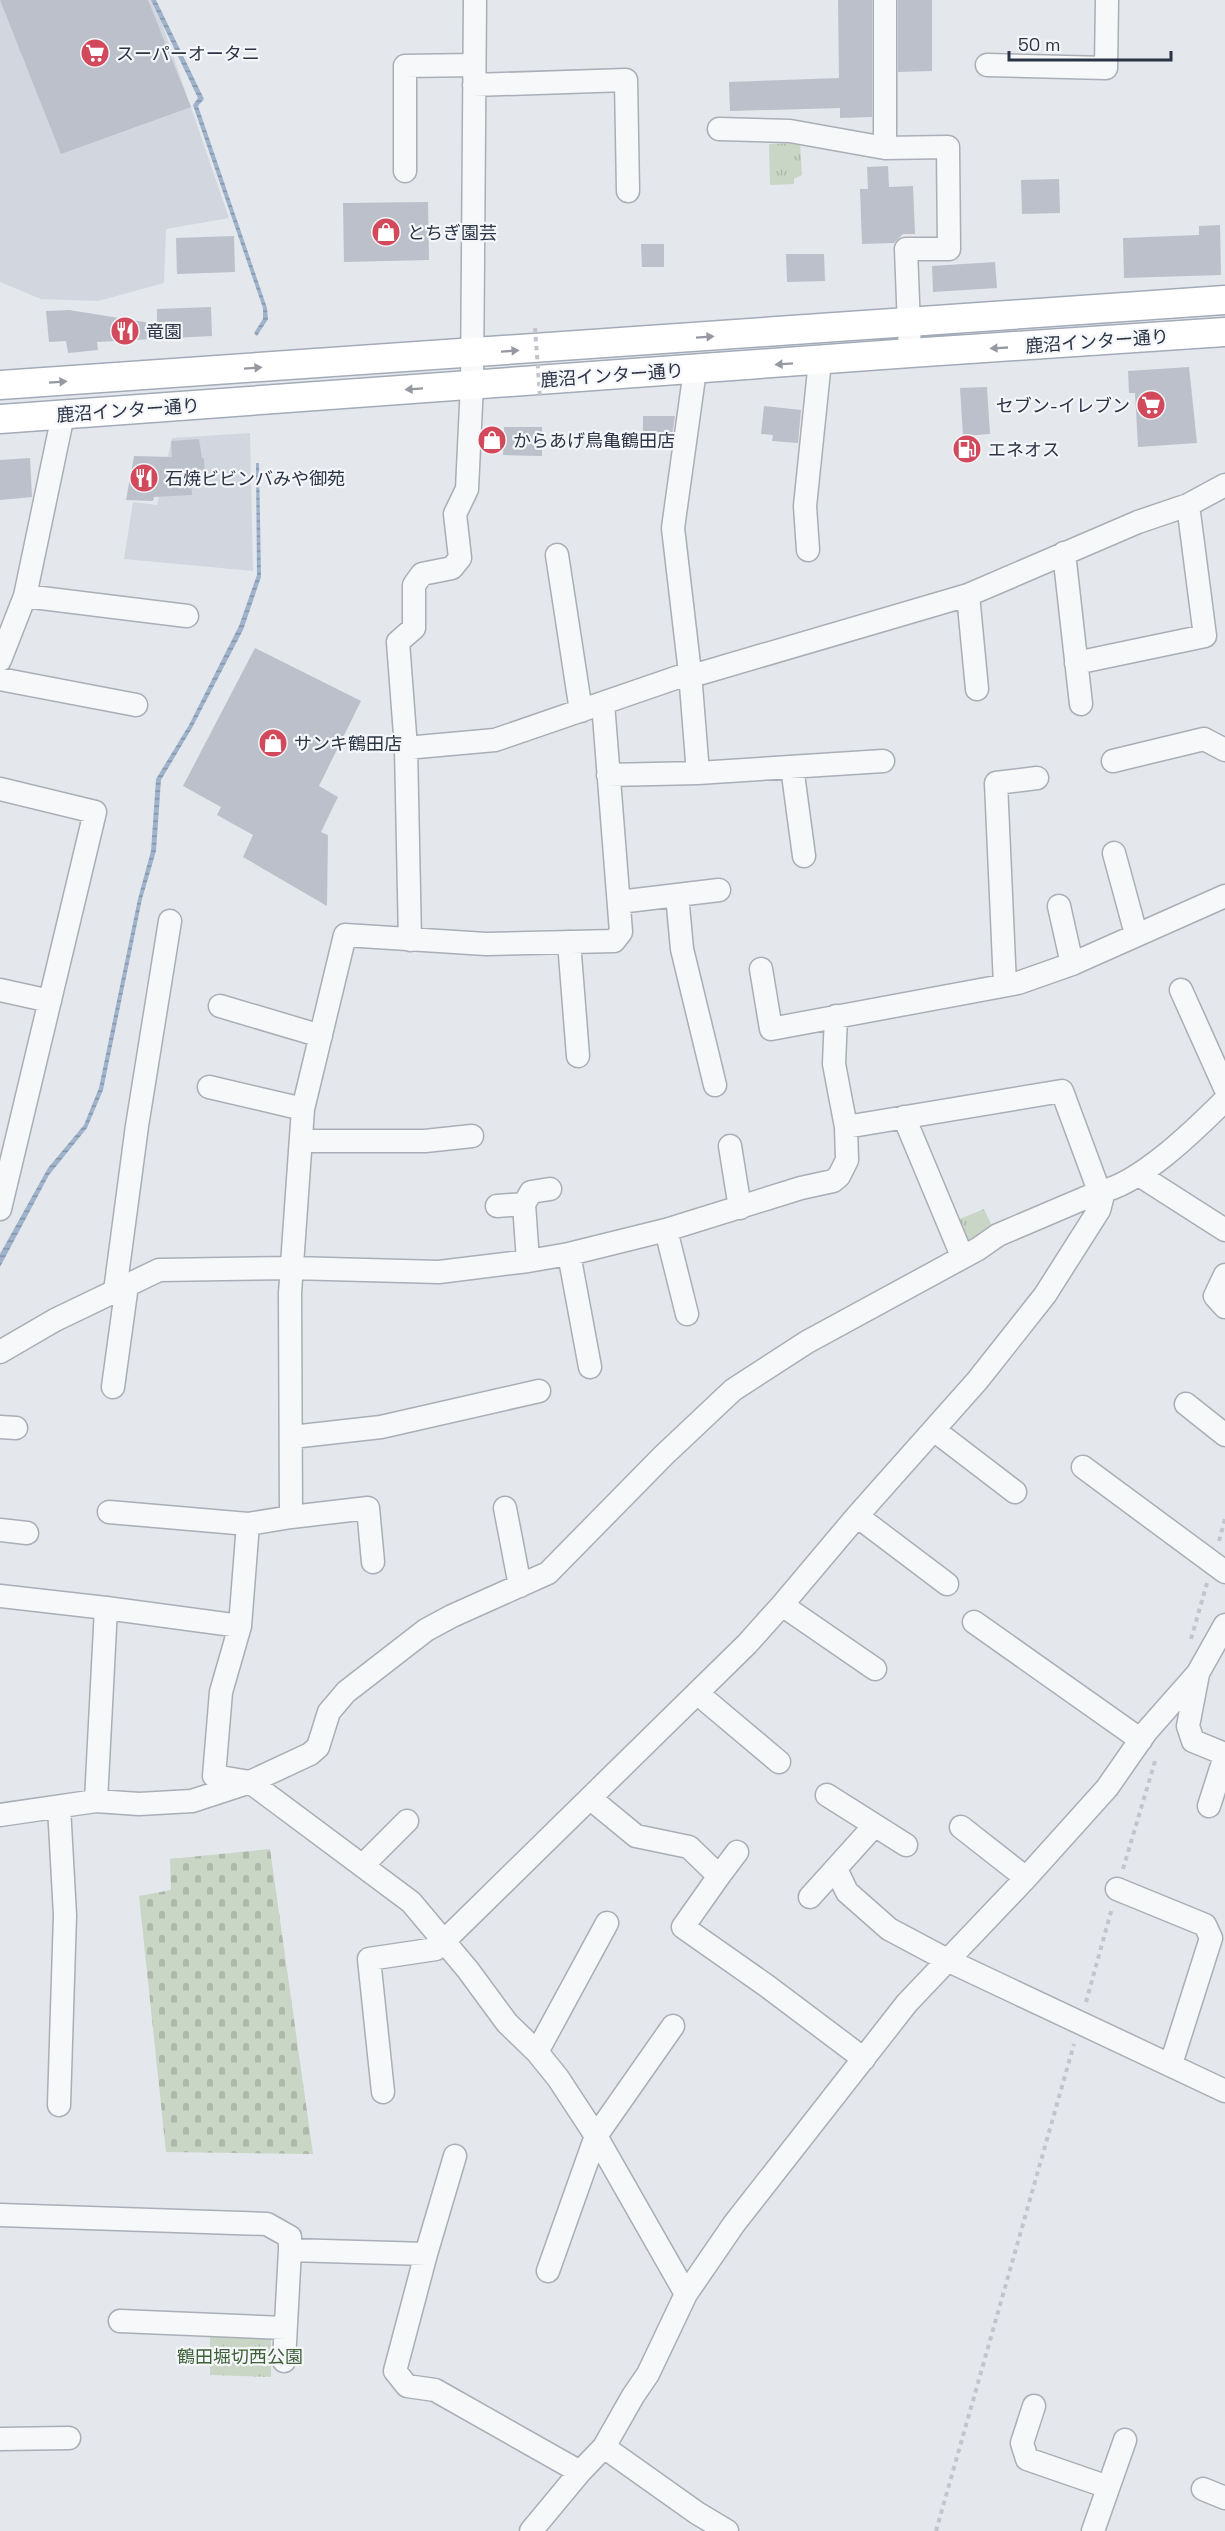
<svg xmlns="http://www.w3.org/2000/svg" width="1225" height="2531" font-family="'Space Grotesk','Noto Sans JP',sans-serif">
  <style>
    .built { fill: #d2d6de }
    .grass { fill: url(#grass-tufts) }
    .cemetery { fill: url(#cemetery-stones) }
    .water { fill: url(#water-rules) }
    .building { fill: #bbc0ca }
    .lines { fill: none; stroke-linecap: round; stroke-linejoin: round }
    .minor-casing { stroke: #a9aeb7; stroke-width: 25 }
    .major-casing { stroke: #a3abb8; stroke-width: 31 }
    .path { stroke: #c2c5cb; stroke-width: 4; stroke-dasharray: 4.5 4.5; stroke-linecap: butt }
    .minor { stroke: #f7f8fa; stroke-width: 22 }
    .major { stroke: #fff; stroke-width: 28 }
    .path-bridge { stroke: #c2c5cb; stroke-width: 4; stroke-dasharray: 4.5 4.5; stroke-linecap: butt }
    .oneway { fill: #959aa2 }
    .labels { text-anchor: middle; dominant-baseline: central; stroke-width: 4.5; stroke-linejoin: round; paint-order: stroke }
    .poi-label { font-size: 18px; fill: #2b3445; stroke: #f4f6f9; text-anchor: start }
    .street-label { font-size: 18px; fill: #2b3445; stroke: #f4f6f9 }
    .park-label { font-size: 18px; fill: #3f6138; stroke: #f4f6f9 }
  </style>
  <defs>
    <pattern id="grass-tufts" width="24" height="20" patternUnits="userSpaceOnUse" patternTransform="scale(1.5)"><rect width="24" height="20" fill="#c9d6c5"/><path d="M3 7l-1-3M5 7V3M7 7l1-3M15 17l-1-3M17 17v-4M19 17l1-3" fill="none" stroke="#adb8ab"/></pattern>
    <pattern id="cemetery-stones" width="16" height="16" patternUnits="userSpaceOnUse" patternTransform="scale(1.5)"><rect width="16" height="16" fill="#c9d6c5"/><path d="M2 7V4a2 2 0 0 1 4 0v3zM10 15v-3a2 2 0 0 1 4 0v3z" fill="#adb8ab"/></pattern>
    <pattern id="water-rules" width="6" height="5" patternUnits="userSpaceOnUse" patternTransform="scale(1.5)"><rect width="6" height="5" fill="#9fb4cc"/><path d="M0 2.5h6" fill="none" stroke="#8293a7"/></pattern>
  </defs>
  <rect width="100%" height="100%" fill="#e4e7ec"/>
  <path class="built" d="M0,0H154L229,218L166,229L164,283L98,301L41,299L0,282Z
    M250,433L253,571L124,559L133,502L157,505L172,438Z"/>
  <path class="grass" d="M800,143L802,175L794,179V184L770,185L769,144Z
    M984,1209L995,1232L965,1244L955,1221Z
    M210,2335L271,2338V2377L210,2375Z"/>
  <path class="cemetery" d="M270,1849L313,2154L166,2152L139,1896L171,1890L170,1859Z"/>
  <path class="water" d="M151,0H156L204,99L198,106L267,308L268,319L257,336L254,333L263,319V308L193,105L198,98Z
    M256,463H259L261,577L243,630L192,728L161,780L156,851L142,899L103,1090L87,1128L49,1175L0,1267V1254L48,1168L84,1125L99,1088L138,899L151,851L156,779L189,725L239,626L257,575Z"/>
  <path class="building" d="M0,0H148L191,107L61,154Z
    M838,0H872V117L840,118V108L730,111L729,82L839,78Z
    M898,0H932V71L898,72Z
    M888,166L889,187L913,186L915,234H903L894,243L862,244L860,189H868L867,167Z
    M1059,179L1060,213L1022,214L1021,180Z
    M428,202L429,260L344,262L343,203Z
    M1220,225L1221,275L1124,278L1123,238L1199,235V226Z
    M234,236L235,272L177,274L176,238Z
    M641,244H664V267H642Z
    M786,254H824L825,281L787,282Z
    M995,262L997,288L933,292L932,266Z
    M211,307L212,336L97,342L98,350L68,353L66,341L49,342L46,311L69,310L157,324V309Z
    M1189,367L1197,443L1138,447L1135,393H1129L1128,371Z
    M987,387L990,434L963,436L960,388Z
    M764,406L801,410L798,443L772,441L773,435L761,434Z
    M643,416H675L671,443H643Z
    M504,427H542V456L503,455Z
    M199,439L202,458H204L205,480L191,481L192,495L154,497L153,501L126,500L134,456L172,457L171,441Z
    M30,458L32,497L0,500V460Z
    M255,648L361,701L319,786L338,797L321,832L328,835L327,906L243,857L253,835L217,815L221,807L183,786Z"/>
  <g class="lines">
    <g class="minor-casing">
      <path id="minor" d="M987,65L1106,68L1107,0
        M474,85L626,80L628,191
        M719,129L790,131L885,148V0
        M885,148L948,147L949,249H906L910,353
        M405,171V66L474,65
        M695,370L673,528L690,673L698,773
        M808,550L805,506L820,361
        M1064,553L1081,704
        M557,555L581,711
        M968,595L977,689
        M25,596L187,616
        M0,660L25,596L63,415
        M1076,663L1205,636L1188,505
        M0,679L136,705
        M406,748L495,740L690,673H702L968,595L1138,522L1188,505L1225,485
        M1113,761L1204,739L1225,750
        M792,767L804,856
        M608,775L698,773L883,761
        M0,789L95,812L0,1209
        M1114,853L1136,934
        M677,895L682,949L715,1085
        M619,902L719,890
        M1059,906L1072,964
        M410,940L406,748L398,642L414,628V585L422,574L452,568L460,558L455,514L467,489L472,384L475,0
        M569,942L578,1056
        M761,969L771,1029L1018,983L1072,964L1225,896
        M1005,985L996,783L1037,778
        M0,990L50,1001
        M1181,990L1225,1088
        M220,1006L321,1036
        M209,1087L303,1109
        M904,1117L962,1256
        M301,1141H425L472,1136
        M730,1146L740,1208
        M1139,1175L1225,1230
        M497,1206L524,1204
        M666,1230L687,1314
        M569,1254L590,1367
        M528,1261L524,1204L531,1192L550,1189
        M1225,1275L1215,1296L1225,1307
        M115,1291L137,1126L170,921
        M0,1352L55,1320L159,1270L292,1268L439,1272L528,1261L569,1254L666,1230L801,1188L833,1181L839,1176L847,1160L846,1127L834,1064L836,1016
        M113,1387L127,1285
        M1186,1404L1225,1435
        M0,1427L16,1428
        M934,1430L1015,1492
        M292,1437L381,1427L539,1391
        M1083,1467L1225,1572
        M505,1508L520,1586
        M109,1512L248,1524
        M857,1516L947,1584
        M291,1517L248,1524L240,1626L221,1692L214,1776L250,1782L411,1902L468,1970L507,2023L537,2052L558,2078L596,2136L686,2294
        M0,1530L27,1533
        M373,1562L368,1508L291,1517L290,1293L303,1109L345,935L486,944L614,941L621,932L603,703
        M0,1596L106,1608L96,1801
        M782,1605L875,1669
        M106,1608L240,1626
        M974,1622L1141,1740
        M1198,1674L1188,1726L1193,1741L1225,1754
        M697,1693L779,1762
        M827,1795L906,1845
        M591,1799L636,1836L689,1847L719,1876L683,1927L767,1986L864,2059
        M1209,1806L1225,1756
        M0,1815L96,1801L139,1804L192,1801L250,1782L310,1754L318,1747L329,1712L346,1692L426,1630L452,1616L548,1573L664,1455L733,1390L807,1342L978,1249L998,1235L1099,1192C1139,1185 1196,1129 1225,1100
        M961,1827L1026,1878
        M363,1865L407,1821
        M836,1869L847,1892L889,1929L949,1961L1225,2091
        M719,1876L737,1852
        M1117,1889L1205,1925L1211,1938L1171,2064
        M810,1897L874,1826
        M537,2052L607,1923
        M383,2092L369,1959L436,1949L747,1644L782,1605L857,1516L977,1381L1045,1295L1099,1210L1102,1199L1062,1091L846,1127
        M59,2105L65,1915L59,1807
        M455,2156L426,2254L395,2371L407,2386L435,2390L580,2472
        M0,2215L267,2224L290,2237V2250L426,2254
        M548,2271L596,2136L673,2026
        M120,2321L285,2328
        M284,2361L290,2250
        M1034,2406L1022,2443L1027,2459L1108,2487
        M0,2439L69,2438
        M604,2447L697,2513L727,2531
        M1203,2489L1225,2498
        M531,2531L580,2472L604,2447L633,2396L648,2374L686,2294L734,2224L907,2003L1026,1878L1107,1788L1146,1732L1198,1673L1225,1625
        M1093,2531L1125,2440"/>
    </g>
    <g class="major-casing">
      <path id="major" d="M0,385L1225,300
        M0,419L910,353L1225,332"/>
    </g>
    <path class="path" d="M1219,1541L1225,1519
      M1191,1639L1207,1583
      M1123,1869L1156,1758
      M1086,2002L1112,1908
      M936,2531L1074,2044"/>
    <use href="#minor" class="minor"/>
    <use href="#major" class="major"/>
    <path class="path-bridge" d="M535,328L540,397"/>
  </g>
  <defs><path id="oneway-solid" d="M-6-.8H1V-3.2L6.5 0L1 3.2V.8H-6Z" transform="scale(1.5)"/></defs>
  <g class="oneway">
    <use href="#oneway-solid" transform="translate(705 337) rotate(-4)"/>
    <use href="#oneway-solid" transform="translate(999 348) rotate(177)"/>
    <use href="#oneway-solid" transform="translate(510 351) rotate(-4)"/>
    <use href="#oneway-solid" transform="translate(784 364) rotate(176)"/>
    <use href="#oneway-solid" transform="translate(253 368) rotate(-4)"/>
    <use href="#oneway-solid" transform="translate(58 382) rotate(-4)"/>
    <use href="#oneway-solid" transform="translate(414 389) rotate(176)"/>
  </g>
  <defs>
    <g id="supermarket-disc" transform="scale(1.5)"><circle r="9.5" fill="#d1495b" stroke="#f4f6f9"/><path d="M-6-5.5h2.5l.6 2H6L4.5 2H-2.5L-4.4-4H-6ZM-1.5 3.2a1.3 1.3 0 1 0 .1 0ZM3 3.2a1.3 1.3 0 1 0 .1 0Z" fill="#fff"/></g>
    <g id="shop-disc" transform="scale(1.5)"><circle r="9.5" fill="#d1495b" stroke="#f4f6f9"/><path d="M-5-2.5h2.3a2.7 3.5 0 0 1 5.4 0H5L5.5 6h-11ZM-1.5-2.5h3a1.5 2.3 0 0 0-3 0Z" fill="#fff"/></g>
    <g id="restaurant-disc" transform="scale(1.5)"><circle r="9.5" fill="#d1495b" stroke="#f4f6f9"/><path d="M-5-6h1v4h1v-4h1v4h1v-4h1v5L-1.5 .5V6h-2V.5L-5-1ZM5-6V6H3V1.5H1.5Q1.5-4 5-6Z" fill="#fff"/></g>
    <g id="fuel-disc" transform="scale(1.5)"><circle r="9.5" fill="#d1495b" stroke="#f4f6f9"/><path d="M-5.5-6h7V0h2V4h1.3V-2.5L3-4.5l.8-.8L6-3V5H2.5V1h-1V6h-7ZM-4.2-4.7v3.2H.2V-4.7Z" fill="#fff"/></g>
  </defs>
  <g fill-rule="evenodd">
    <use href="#supermarket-disc" x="95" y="53"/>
    <use href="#shop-disc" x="386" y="232"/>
    <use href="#restaurant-disc" x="125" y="331"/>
    <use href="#supermarket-disc" x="1151" y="405"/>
    <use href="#shop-disc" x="492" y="440"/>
    <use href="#fuel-disc" x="967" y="449"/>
    <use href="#restaurant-disc" x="144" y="478"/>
    <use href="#shop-disc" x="273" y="743"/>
  </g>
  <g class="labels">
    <g class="poi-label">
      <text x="116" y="53">スーパーオータニ</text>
      <text x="407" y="232">とちぎ園芸</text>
      <text x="146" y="331">竜園</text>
      <text x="1130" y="405" text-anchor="end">セブン-イレブン</text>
      <text x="513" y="440">からあげ鳥亀鶴田店</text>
      <text x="988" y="449">エネオス</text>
      <text x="165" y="478">石焼ビビンバみや御苑</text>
      <text x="294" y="743">サンキ鶴田店</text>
    </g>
    <g class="street-label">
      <text transform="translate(1097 341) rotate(-4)">鹿沼インター通り</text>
      <text transform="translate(612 375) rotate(-4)">鹿沼インター通り</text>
      <text transform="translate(128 410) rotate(-4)">鹿沼インター通り</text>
    </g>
    <g class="park-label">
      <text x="240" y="2356">鶴田堀切西公園</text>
    </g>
  </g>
  <path d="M1009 51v9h162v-9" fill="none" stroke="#2b3445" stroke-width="3"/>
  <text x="1018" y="51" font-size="18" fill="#2b3445" stroke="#f4f6f9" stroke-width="4.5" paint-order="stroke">50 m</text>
</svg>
